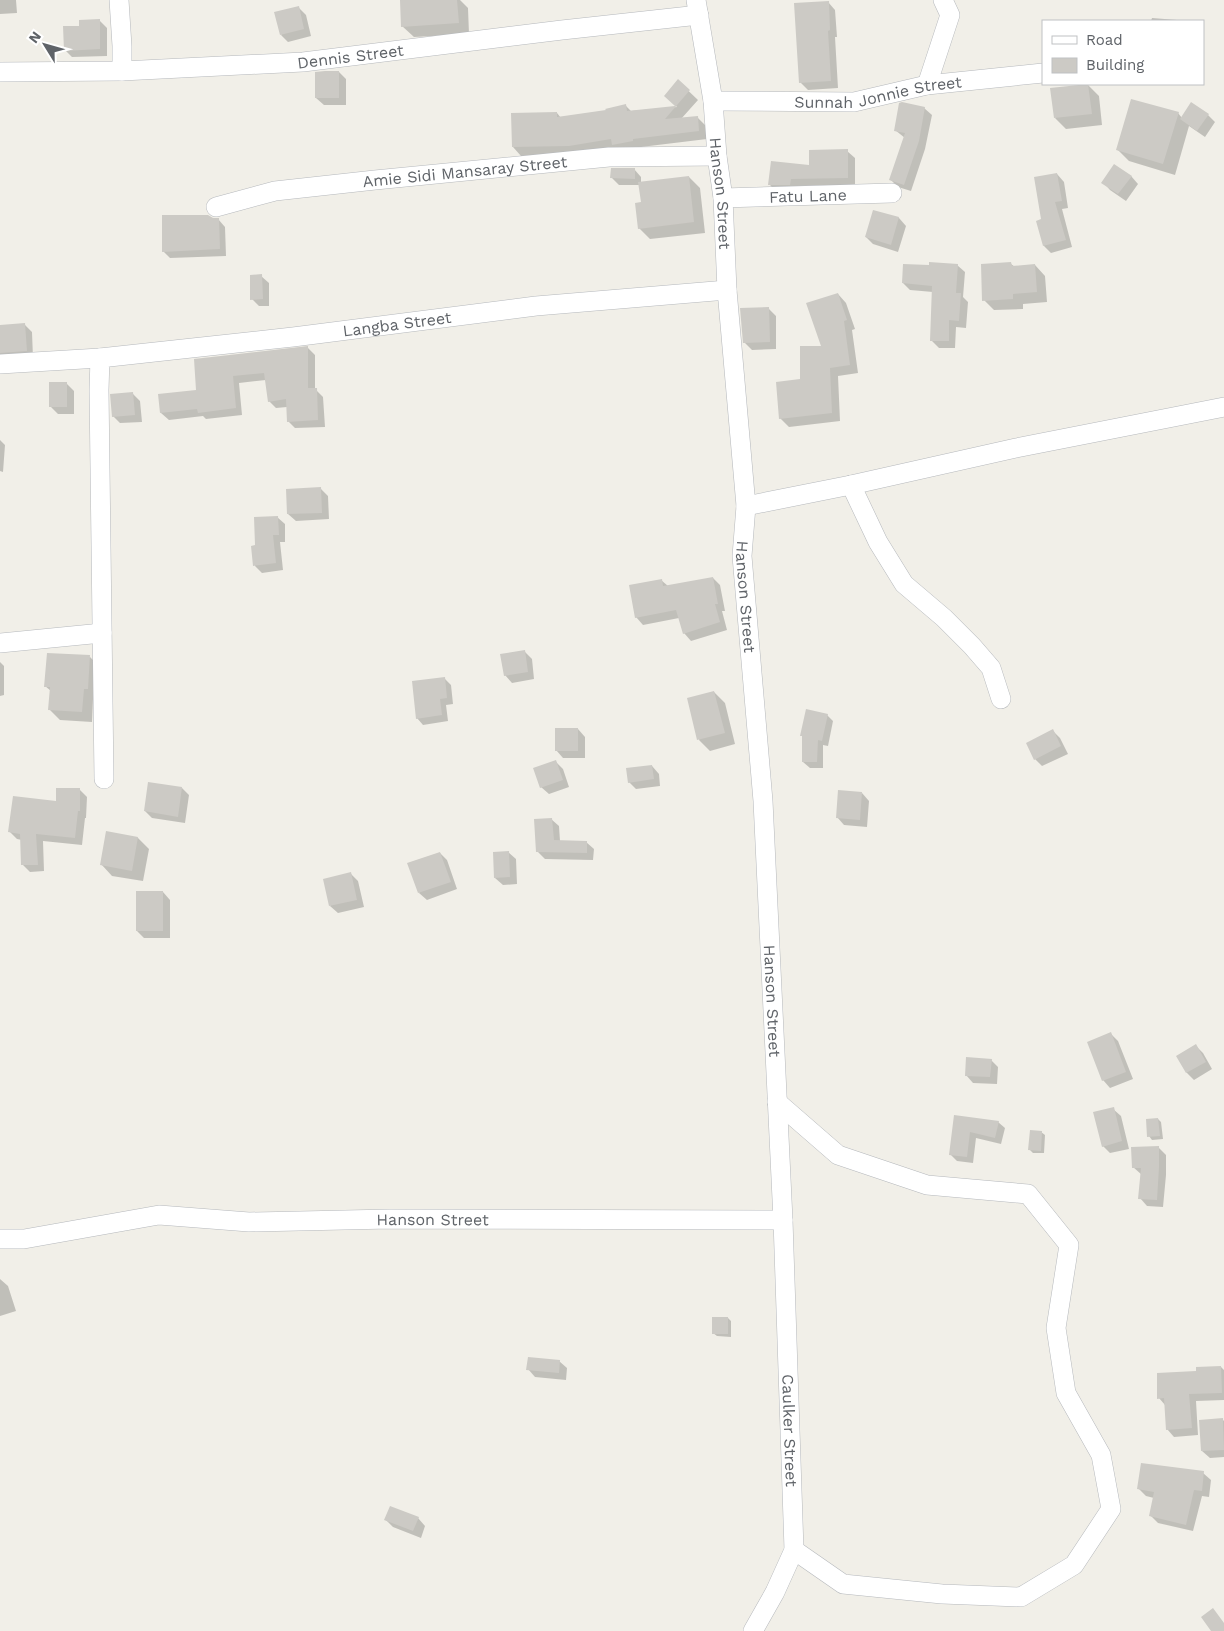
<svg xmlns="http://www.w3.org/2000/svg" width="1224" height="1631" font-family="'Work Sans',sans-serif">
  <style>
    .shadow { fill: #0003 }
    .building { fill: #cccac5 }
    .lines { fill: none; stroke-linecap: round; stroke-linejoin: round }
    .minor-casing { stroke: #b5b8bc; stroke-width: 20 }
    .minor { stroke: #fff; stroke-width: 19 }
    .labels { text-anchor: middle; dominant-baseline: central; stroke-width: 4; stroke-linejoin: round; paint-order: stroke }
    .street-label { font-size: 16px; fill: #5f6368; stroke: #fff }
  </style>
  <rect width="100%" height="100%" fill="#f1efe8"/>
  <path class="shadow" d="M0,0H16L17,13L0,14Z
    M407,0H460L468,8L469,34L414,37L402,26Z
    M828,2L835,10L837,37H835L838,88L808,90L800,82Z
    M298,7L306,15L311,36L288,42L281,35Z
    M1152,18L1177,20L1179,21H1151Z
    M99,20L107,28V56L72,57L65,50Z
    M339,72L346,79V105H324L316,98Z
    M678,81L698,100L681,119L697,117L706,126L707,139L641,147V149L578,154L521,156L513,147L557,113L561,118L607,111L626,106L631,111L677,107L666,96Z
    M1088,85L1099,96L1102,125L1066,129L1055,118Z
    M924,108L932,115L925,149L911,191L898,187L891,180L905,138L895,130Z
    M1178,113L1182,118L1208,115L1215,122L1205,137L1189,126L1175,175L1129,161L1118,150Z
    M847,151L855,158V185L797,186V192H777L770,185Z
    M634,169L641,177V183L689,177L700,188L705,233L650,239L639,228L642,203L640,185H619L612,178Z
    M1057,174L1064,182L1068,208L1062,209L1072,247L1051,253L1044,246L1042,220Z
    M1131,176L1138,184L1126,201L1110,190L1103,182Z
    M874,211L899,218L906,226L898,252L873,244L866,237Z
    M212,219H218L225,227L226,256L170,258L163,251Z
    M1011,264L1015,267L1035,265L1045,276L1047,302L1023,304V309L994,310L984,300Z
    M957,265L965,272L963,297L968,302L966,328L956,327L955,348H939L931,340L933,292L910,290L903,283L930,267Z
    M261,276L269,283V306H259L252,299Z
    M838,294L846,303L855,329L852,330L858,373L838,376L840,421L789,427L780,418L822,347Z
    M769,309L776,316V349L752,350L744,342Z
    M25,325L32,332L33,358L0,360V326Z
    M308,348L315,355V389L323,397L325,427L295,428L288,421L287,407L276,408L269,401L266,380L239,383L242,415L206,419L203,416L169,420L161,413L160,395L197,391L195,360Z
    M66,383L74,391V414H58L51,407Z
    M133,394L140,401L142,422L120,423L113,416Z
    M0,440L5,445L3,472L0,471Z
    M321,489L328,496L329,519L296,521L288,514Z
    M277,517L285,524V542H280L283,570L262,573L255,566L256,546Z
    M713,578L720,585L725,611H722L727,630L691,641L684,633L679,618L643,625L636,617L661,580L668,586Z
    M524,651L532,659L534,679L512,683L505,675Z
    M90,657L100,667L98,699H93L92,722L60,720L50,710L51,691L45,686Z
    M0,662L4,666V695L0,696Z
    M445,679L451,685L453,704L446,705L448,721L423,725L417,718Z
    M714,692L725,703L735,744L710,751L699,740Z
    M827,715L833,721L828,746L823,745V768H810L803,762Z
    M578,729L585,737V758H563L556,750Z
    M1053,731L1060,738L1068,754L1042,766L1035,759Z
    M555,761L563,769L569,787L549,794L541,787Z
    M652,766L659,774L660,786L636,789L629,782Z
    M182,788L189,795L185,823L152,818L145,811Z
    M79,789L87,797L86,818H85L82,845L43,841L44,871L30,872L22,864V840L17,839L10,832Z
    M862,793L869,801L867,827L844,825L837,817Z
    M551,819L559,826L560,841L586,842L594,849L593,860L545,859L538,852Z
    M107,832L138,838L149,849L143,881L112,876L101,864Z
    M508,852L516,859L517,884L503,885L495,878Z
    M440,853L447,860L457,889L427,900L419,893Z
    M351,874L358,881L364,907L338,913L330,906Z
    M163,892L170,900V938H144L137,931Z
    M1111,1034L1118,1041L1133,1079L1110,1088L1103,1080Z
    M1196,1046L1203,1053L1212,1069L1194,1080L1187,1073L1178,1056Z
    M991,1060L998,1067L997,1084L973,1083L966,1075Z
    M1113,1109L1121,1116L1129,1149L1110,1153L1103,1146Z
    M955,1117L998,1122L1005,1128L1001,1144L976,1138L973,1163L957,1161L951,1155Z
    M1158,1119L1161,1122L1163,1139L1152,1140L1149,1136Z
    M1041,1132L1045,1135L1044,1153H1033L1030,1150Z
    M1158,1147L1166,1155V1175L1163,1207L1147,1206L1140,1198L1142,1175L1133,1167Z
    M0,1279L8,1286L16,1311L0,1316Z
    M728,1318L731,1321V1337L717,1336L713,1333Z
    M559,1361L567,1368L566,1380L535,1377L528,1369Z
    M1221,1367L1224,1370V1400L1196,1401L1198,1435L1174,1437L1167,1429L1165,1405L1159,1398L1198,1372Z
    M1222,1419L1224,1421V1457L1210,1458L1202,1451Z
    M1203,1473L1211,1480L1209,1497L1202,1496L1193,1531L1158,1523L1150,1515L1154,1498L1146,1496L1139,1489Z
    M418,1518L425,1526L421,1538L393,1527L386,1520Z"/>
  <path class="building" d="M400,0H457L459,23L401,27Z
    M829,1L830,30L828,31L831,81L799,83L794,3Z
    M299,6L304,29L280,35L274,12Z
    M100,19V49L64,51L63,26H79V20Z
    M325,71H339V98H315V72Z
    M678,79L690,90L665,119L698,116L699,131L633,139V141L612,145L611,139L569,146L512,147L511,113L557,112V117L606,110L605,109L626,104L627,111L675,106L664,96Z
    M1088,84L1092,114L1054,118L1050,88Z
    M1131,99L1179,112L1163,164L1116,150Z
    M902,102L925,107L919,141L904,185L889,180L905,133L894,131L899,103Z
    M1191,102L1209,114L1197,131L1180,119Z
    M848,149V178L791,179L790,185H768L771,161L809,165V150Z
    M1114,164L1132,176L1118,194L1101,183Z
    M611,168H635V179L610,178Z
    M1057,173L1062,201L1055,202L1066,240L1043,246L1036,221L1041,219L1034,177Z
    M689,176L694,222L638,229L635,203L641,202L638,182Z
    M873,210L899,217L891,245L865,237Z
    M162,215H208L213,218H219L220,249L162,252Z
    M929,262L958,264L956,293H961L959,321L949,320V341H930L932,286L902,283L903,264L929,265Z
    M1011,262L1012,266L1035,264L1037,292L1013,294V299L982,301L981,264Z
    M262,274L263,299L250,300V275Z
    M838,293L847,320L844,321L850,365L830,368L832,413L779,419L776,382L800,379V346H821L806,303Z
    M769,307L770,342L743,343L740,308Z
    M25,323L27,351L0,353V325Z
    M308,346V388H317L318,420L287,422L286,399L268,402L264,373L233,376L236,408L198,413L197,409L160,413L158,394L196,390L194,359Z
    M49,382H67V407H49Z
    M133,392L135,415L112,417L110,394Z
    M321,487L322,513L287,514L286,489Z
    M278,516L279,535H273L276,563L253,566L251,546L255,545L254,517Z
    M713,577L718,604H715L720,622L683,634L676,610L635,618L629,585L662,579L663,586Z
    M525,650L528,672L504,676L500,654Z
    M47,653L90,655L88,689H84L82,712L48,710L50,687H44Z
    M445,677L447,698L440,699L442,715L416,719L412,681Z
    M714,691L725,733L697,740L687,698Z
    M806,709L828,714L822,741L818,740L817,762H802V736H800Z
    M555,728H578V751H555Z
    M1053,729L1061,746L1034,760L1026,743Z
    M556,760L563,780L540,788L533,768Z
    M652,765L654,779L628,783L626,768Z
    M148,782L182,787L178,817L144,811Z
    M56,788H80V811H78L75,838L36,834L38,865H21L20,834L8,832L13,796L56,801Z
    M838,790L862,792L860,820L836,818Z
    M552,818L554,840L587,841V853L536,852L534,819Z
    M106,831L138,837L132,871L100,865Z
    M509,851L510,877L494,878L493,852Z
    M440,852L451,882L418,893L407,863Z
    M351,872L357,900L329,906L323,879Z
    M136,891H163V931H136Z
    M1111,1032L1126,1072L1102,1081L1087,1042Z
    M1196,1044L1206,1062L1186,1073L1176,1056Z
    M966,1057L992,1059L990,1077L965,1076Z
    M1114,1107L1122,1141L1102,1147L1093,1112Z
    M954,1115L999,1121L995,1138L970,1132L967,1157L949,1155Z
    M1158,1118L1160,1136L1147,1137L1146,1119Z
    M1030,1130L1042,1131L1041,1151L1028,1150Z
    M1159,1146V1167L1157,1200L1138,1199L1141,1168H1132L1131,1147Z
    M712,1317H728V1334H712Z
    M528,1357L560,1360L559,1373L526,1370Z
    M1221,1366L1222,1393L1189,1394L1192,1428L1166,1430L1164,1398L1157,1399V1373L1196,1371V1367Z
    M1223,1418L1224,1450L1201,1451L1199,1420Z
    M1141,1463L1204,1471L1202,1491L1194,1490L1186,1525L1149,1516L1154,1492L1137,1489Z
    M390,1506L419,1517L413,1531L384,1520Z
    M1213,1608L1224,1623V1631H1211L1201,1617Z"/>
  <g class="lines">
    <g class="minor-casing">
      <g id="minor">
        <path d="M119,0L122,46V71"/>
        <path id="s1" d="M696,0L713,101L717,156L723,198L727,290L746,506L742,556L763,801L783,1220L794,1550L775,1592L753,1631"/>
        <path id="s2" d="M0,72L122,71L303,62L562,30L699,15"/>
        <path d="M927,85L950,15L943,0"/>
        <path id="s3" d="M713,101L854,102L927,85L1043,73"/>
        <path id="s4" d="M723,198L892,193"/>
        <path id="s5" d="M216,207L275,191L375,180L609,157L717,156"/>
        <path d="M0,364L100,358"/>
        <path d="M851,485L878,542L904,584L944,618L972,646L991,668L1001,699"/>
        <path d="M746,506L851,485L1016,448L1224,407"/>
        <path d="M0,643L102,633"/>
        <path id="s6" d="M104,779L99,390L100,358L293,337L536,306L727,290"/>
        <path d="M777,1102L838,1155L927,1185L1028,1194L1069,1245L1056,1328L1066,1393L1101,1455L1111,1509L1074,1565L1021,1597L942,1594L843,1584L794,1550"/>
        <path id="s7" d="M0,1239H24L159,1215L249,1222L390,1219L783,1220"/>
      </g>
    </g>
    <use href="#minor" class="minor"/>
  </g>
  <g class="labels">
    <g class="street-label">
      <text stroke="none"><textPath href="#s2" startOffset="351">Dennis Street</textPath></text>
      <text stroke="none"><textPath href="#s3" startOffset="166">Sunnah Jonnie Street</textPath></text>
      <text stroke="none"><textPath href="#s5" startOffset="252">Amie Sidi Mansaray Street</textPath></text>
      <text stroke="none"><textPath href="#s1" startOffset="195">Hanson Street</textPath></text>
      <text stroke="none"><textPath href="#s4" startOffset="85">Fatu Lane</textPath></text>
      <text stroke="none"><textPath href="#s6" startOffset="720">Langba Street</textPath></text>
      <text stroke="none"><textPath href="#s1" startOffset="600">Hanson Street</textPath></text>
      <text stroke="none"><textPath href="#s1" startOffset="1005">Hanson Street</textPath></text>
      <text stroke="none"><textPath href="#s7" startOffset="435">Hanson Street</textPath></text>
      <text stroke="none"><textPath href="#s1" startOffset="1435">Caulker Street</textPath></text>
    </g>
  </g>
  <rect x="1042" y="20" width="162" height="65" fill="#ffffff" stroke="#bfc1c3"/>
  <rect x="1052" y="36" width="25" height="8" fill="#ffffff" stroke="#bfc1c3"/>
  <text x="1086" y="45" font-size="15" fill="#5f6368">Road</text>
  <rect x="1052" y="58" width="25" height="15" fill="#cccac5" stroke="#bfc1c3"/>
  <text x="1086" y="70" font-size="15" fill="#5f6368">Building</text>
  <g transform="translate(45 45) rotate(307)" stroke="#ffffff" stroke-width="4" paint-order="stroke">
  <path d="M0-4L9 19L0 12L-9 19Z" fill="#5f6368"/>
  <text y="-8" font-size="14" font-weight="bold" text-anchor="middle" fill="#5f6368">N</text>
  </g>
</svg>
